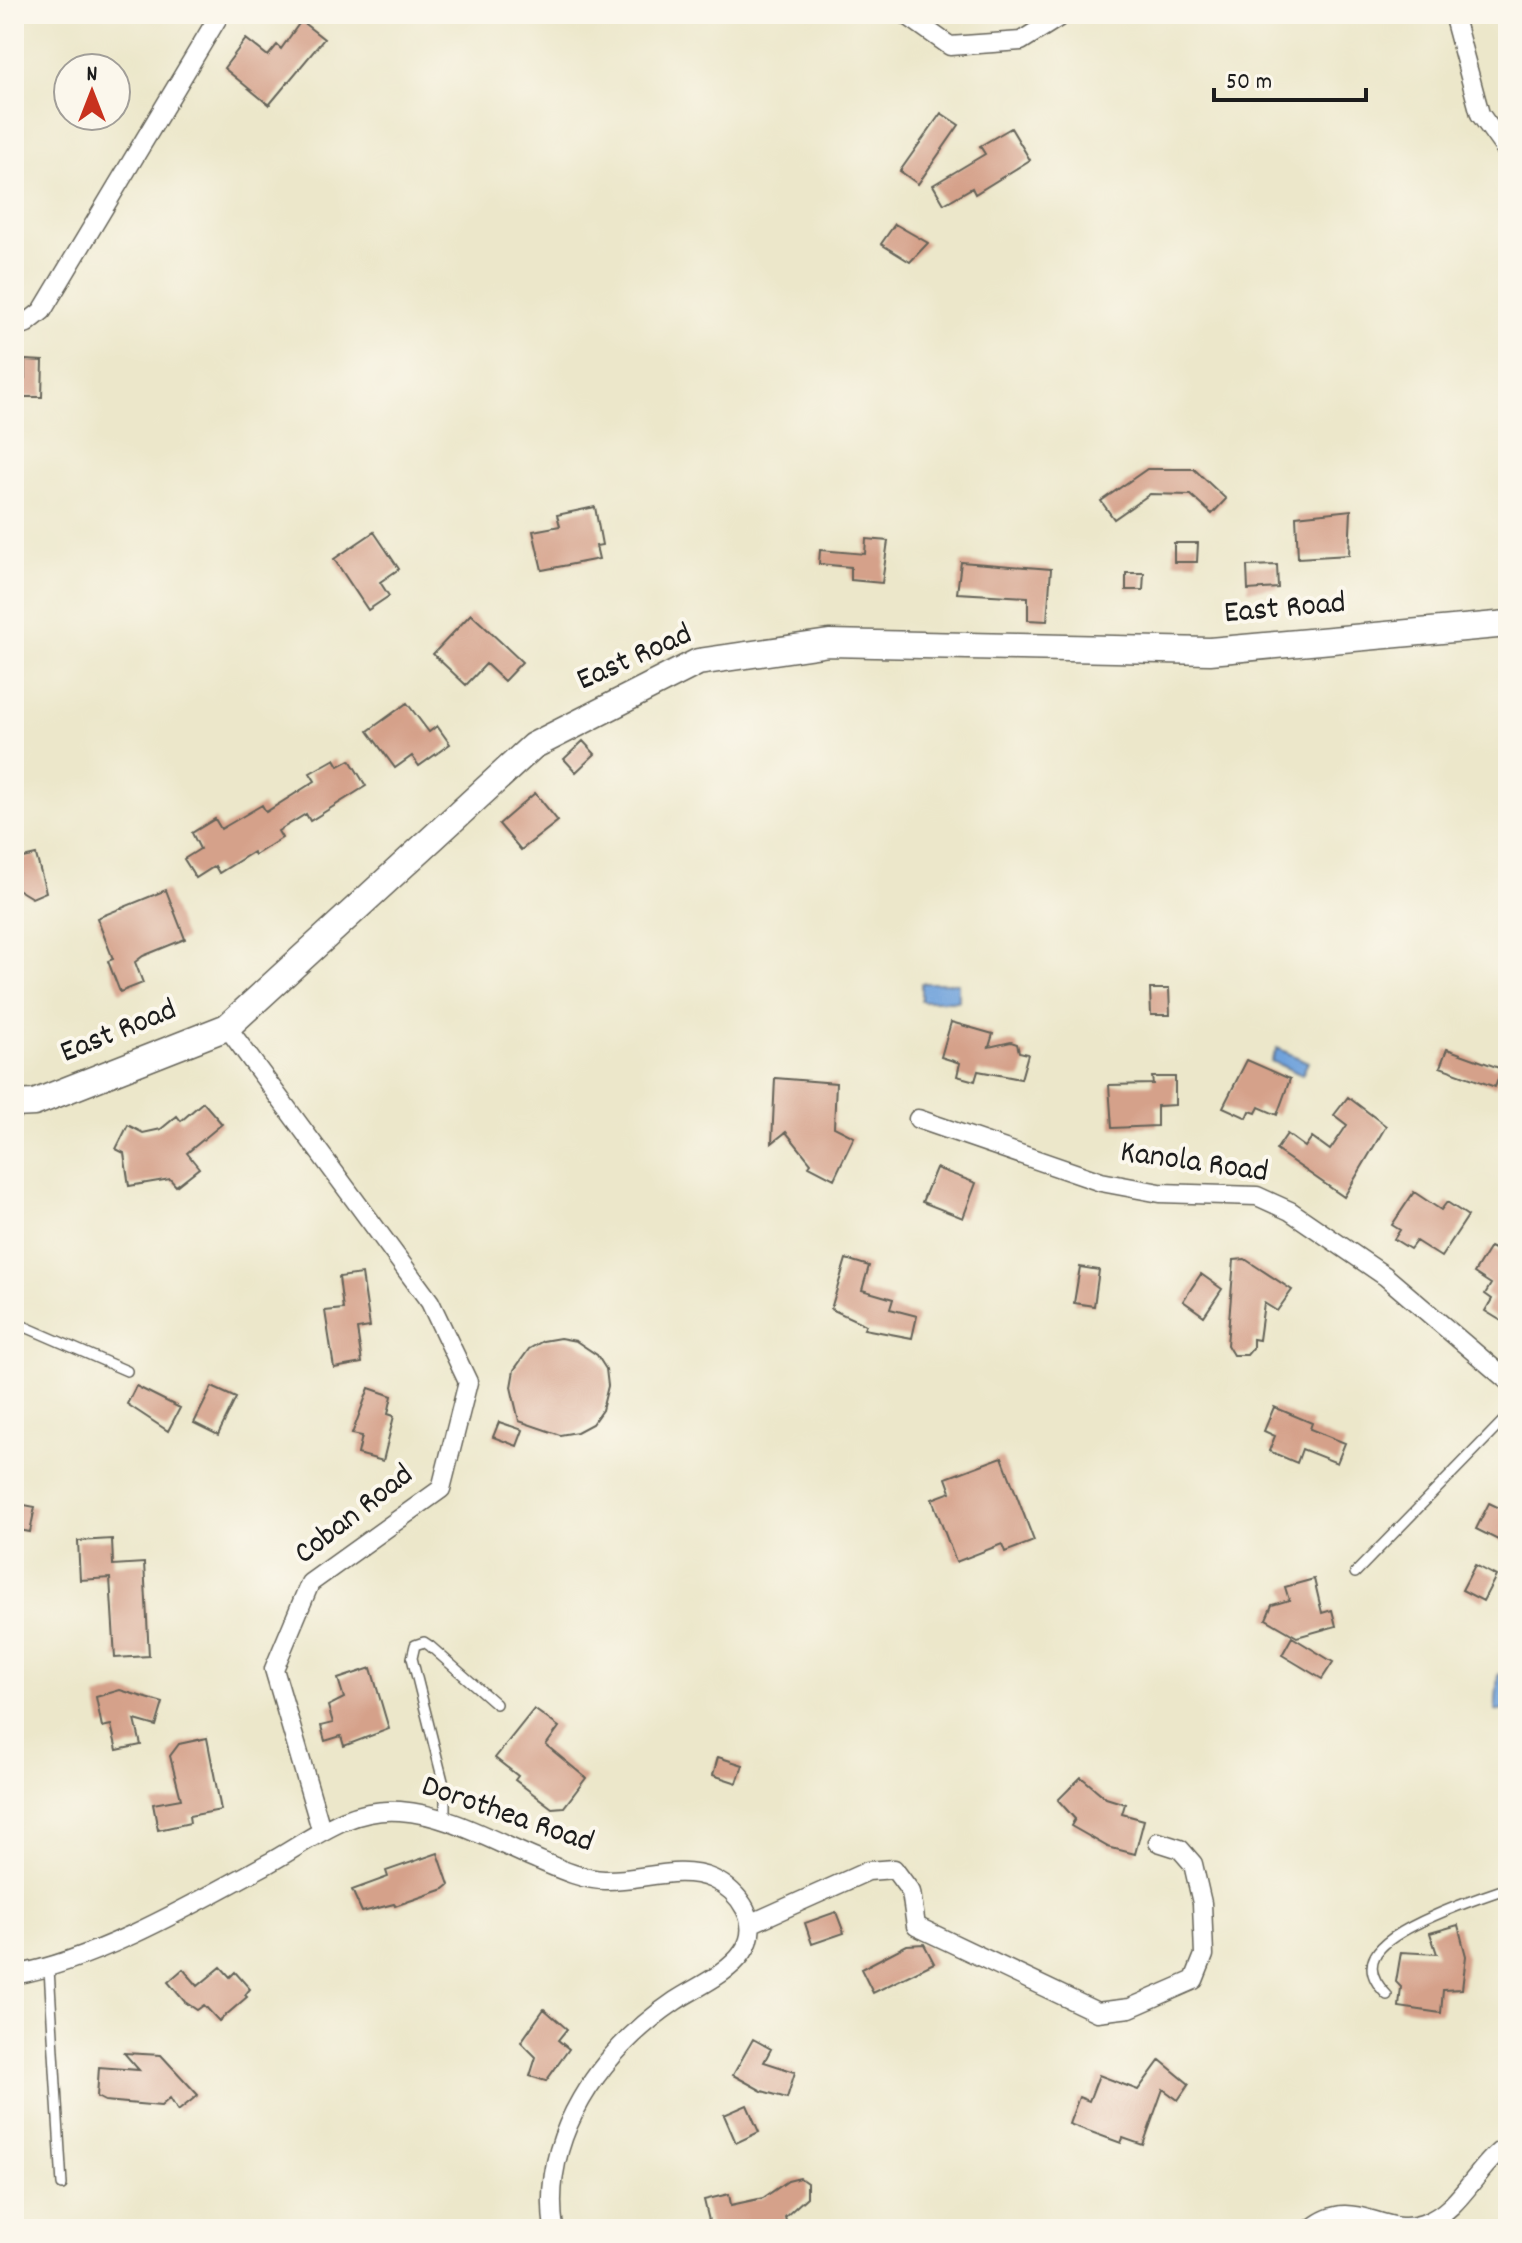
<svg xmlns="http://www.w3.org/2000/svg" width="1522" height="2243" font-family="Dekko,sans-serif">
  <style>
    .water { fill: #70a2db; stroke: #465f7c; stroke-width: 2 }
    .building { fill: #d5a18a }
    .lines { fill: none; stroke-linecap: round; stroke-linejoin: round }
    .lane-casing { stroke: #656359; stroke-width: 12 }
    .street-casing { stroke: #656359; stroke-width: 21 }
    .secondary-casing { stroke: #656359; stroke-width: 29 }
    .lane { stroke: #fff; stroke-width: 9 }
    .street { stroke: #fff; stroke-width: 18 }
    .secondary { stroke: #fff; stroke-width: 26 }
    .labels { text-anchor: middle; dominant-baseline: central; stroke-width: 8; stroke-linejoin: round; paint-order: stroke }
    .street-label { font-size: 32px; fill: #1c1c1c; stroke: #fbf7ec }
  </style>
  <rect width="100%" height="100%" fill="#fbf7ec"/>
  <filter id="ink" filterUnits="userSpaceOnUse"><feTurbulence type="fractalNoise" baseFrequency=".0125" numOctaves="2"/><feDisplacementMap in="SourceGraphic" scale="16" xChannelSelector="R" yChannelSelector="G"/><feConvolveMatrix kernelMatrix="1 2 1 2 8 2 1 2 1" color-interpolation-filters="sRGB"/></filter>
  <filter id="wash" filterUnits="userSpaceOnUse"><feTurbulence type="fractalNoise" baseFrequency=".006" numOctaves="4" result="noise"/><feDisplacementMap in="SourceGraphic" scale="32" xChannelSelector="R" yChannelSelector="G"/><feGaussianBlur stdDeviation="1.8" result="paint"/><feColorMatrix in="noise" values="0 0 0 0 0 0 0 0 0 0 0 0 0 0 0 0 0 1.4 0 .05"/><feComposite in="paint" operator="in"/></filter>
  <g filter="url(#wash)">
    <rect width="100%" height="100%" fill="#ece7ca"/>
    <path class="water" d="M921,983H958V1001H921Z
      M1277,1048L1308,1062L1302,1075L1271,1061Z
      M1498,1674L1508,1675V1711L1495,1710Z"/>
    <g id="blocks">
      <path class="building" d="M301,21L324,39L269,105L224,68L246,39L268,56L277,45L281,49Z
        M941,113L959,125L918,184L900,171Z
        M1011,128L1030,160L975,194L972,188L944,204L933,185L985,154L980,146Z
        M895,224L928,243L910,262L881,244Z
        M25,360L43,361L42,397H17V377L25,378Z
        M1147,469H1194L1226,499L1212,514L1191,495L1150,494L1114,519L1101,501Z
        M595,507L602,545L596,546L599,559L542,570L533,531L560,526L557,515Z
        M1351,510L1349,555L1298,558L1296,516Z
        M374,532L399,569L380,582L389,596L368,610L334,559Z
        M866,539L888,541L882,583L851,580V567L819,564L820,550L865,554Z
        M1174,543H1198L1197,562H1174Z
        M961,562L1051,569L1047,621L1028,620V597L957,593Z
        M1277,565L1278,588L1248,590L1247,566Z
        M1126,573H1144L1143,590H1126Z
        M471,614L522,662L504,681L486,664L466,685L433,654Z
        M407,703L429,732L437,726L450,744L419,766L412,756L395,768L368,731Z
        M583,741L595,754L576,772L564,759Z
        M335,759L339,766L350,760L366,786L310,821L306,814L278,831L282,838L255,855L253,852L219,873L215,866L196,878L184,859L200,849L192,833L215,819L221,829L262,805L266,812L315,781L310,773Z
        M535,793L558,821L521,850L499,824Z
        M36,855L46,892L32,898L14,887V860Z
        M166,890L185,939L143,956L135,962L143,983L120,992L108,961L113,959L97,918Z
        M1150,989H1169L1170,1015H1151Z
        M951,1022L993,1034L989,1047L1011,1042L1017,1044L1019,1052L1028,1054L1021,1079L978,1071L975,1081L957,1076L960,1063L941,1057Z
        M1447,1049L1502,1069L1495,1087L1440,1067Z
        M1247,1060L1290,1079L1277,1115L1259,1107L1256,1113L1250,1111L1247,1118L1223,1107Z
        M1152,1077H1175V1105L1157,1106V1126L1112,1128L1109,1085L1153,1084Z
        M775,1078L836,1083L834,1127L854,1137L834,1179L809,1166L811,1163L786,1132L772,1143Z
        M1348,1097L1386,1126L1344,1197L1276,1150L1287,1134L1305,1147L1312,1137L1330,1150L1347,1125L1334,1115Z
        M203,1102L222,1124L187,1153L199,1168L176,1186L170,1179L129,1186L124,1153L116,1149L128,1125L143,1133L161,1129L177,1116L181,1121Z
        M936,1168L976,1183L963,1218L922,1202Z
        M1414,1192L1441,1210L1447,1202L1468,1216L1441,1257L1416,1241L1410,1249L1394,1239L1400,1230L1392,1225Z
        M1490,1247L1508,1256V1325L1485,1311L1492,1299L1485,1294L1491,1284L1474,1273Z
        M846,1259L869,1266L862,1290L893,1299L890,1309L917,1316L912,1338L864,1329L866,1325L831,1309Z
        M1245,1259L1292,1290L1277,1311L1264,1303L1259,1340L1253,1339V1348L1247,1355H1233L1227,1345L1234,1260Z
        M1080,1267L1099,1270L1094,1306L1074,1303Z
        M362,1274L370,1327L357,1329L362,1363L334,1368L325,1311L343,1309L339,1277Z
        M1201,1274L1222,1289L1204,1316L1183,1301Z
        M560,1338L576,1341L597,1355L606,1369L608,1386L602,1410L592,1424L577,1432L560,1435L519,1421L511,1387L514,1370L529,1349L543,1341Z
        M136,1386L180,1408L168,1431L127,1404Z
        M212,1387L236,1398L218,1435L194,1423Z
        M369,1388L392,1396L388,1414L394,1416L383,1461L358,1454L362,1436L352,1434Z
        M1274,1407L1312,1423L1310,1429L1345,1443L1337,1463L1302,1449L1297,1463L1269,1451L1275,1436L1264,1431Z
        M499,1422L523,1430L517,1446L493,1437Z
        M1002,1457L1034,1541L1005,1552L1002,1544L956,1562L932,1499L951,1492L946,1478Z
        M14,1503L35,1507L30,1532L14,1529Z
        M1489,1503L1508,1512V1545L1476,1529Z
        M112,1539L113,1565L144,1563L149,1656L115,1658L110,1578L80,1580L78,1541Z
        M1475,1565L1496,1576L1483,1601L1462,1590Z
        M1314,1579L1322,1613L1332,1610L1336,1626L1297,1637L1266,1619L1272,1605L1289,1600L1285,1587Z
        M1292,1637L1333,1662L1322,1679L1282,1655Z
        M371,1668L389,1729L344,1746L341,1736L325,1741L321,1726L333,1723L328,1706L344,1698L338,1679Z
        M120,1690L163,1703L156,1726L135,1720L141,1745L117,1750L111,1725L102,1727L96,1697Z
        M534,1709L559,1727L546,1745L586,1778L564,1807L552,1808L515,1780L518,1776L495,1758Z
        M207,1738L221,1810L189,1816L190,1823L158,1830L153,1804L181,1799L170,1756L179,1744Z
        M718,1757L743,1765L737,1783L713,1775Z
        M1081,1777L1106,1798L1125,1804L1122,1814L1144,1820L1135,1854L1108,1847L1071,1826L1075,1819L1058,1800Z
        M438,1853L449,1885L444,1889L395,1906L394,1904L362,1912L352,1890L388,1877L386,1871Z
        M836,1912L844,1933L812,1944L805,1923Z
        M1458,1925L1466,1956L1462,1989L1443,1990L1441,2013L1399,2007L1401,1987L1396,1982L1401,1952L1437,1954L1430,1933Z
        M924,1944L934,1963L873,1993L861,1969L907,1945Z
        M221,1967L230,1977L235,1972L250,1989L245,1995L247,1997L219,2021L204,2005L197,2010L185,2002L168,1982L183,1969L198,1986Z
        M544,2009L567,2029L558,2040L569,2049L546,2081L530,2076L536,2057L521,2042Z
        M753,2039L771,2049L764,2062L795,2072L787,2098L762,2091L733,2075Z
        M124,2053L161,2055L198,2095L178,2111L170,2098L161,2106L105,2101L97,2097L99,2067L139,2070Z
        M1160,2060L1189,2084L1178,2100L1163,2089L1143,2145L1123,2138L1121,2143L1069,2124L1079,2097L1089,2101L1099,2075L1138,2090Z
        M747,2105L759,2132L736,2143L724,2115Z
        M800,2178L807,2183V2197L785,2217L788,2229H711L704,2200L729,2194L731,2205L763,2198L788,2181Z"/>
    </g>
  </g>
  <g filter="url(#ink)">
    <use href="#blocks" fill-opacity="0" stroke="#656359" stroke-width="2"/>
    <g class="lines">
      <g class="lane-casing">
        <path id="lane" d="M14,1322L127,1371
          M1355,1573L1508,1416
          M445,1821V1789L412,1658L415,1645L424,1642L430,1646L496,1704
          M49,1969L62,2185
          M1387,1995C1377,1985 1367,1971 1375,1956C1388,1928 1478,1898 1508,1888"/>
      </g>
      <g class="street-casing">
        <path id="street" d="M905,14L950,46L1021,41L1064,14
          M1453,14L1480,114L1508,153
          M14,328L27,323L42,311L220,14
          M227,1027L430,1302L468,1382L441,1489L310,1583L274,1669L321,1829
          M918,1119L1101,1182L1160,1193L1257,1196L1290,1211L1385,1276L1508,1381
          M750,1924L868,1871L894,1869L911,1892L916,1926L1097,2012L1130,2008L1194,1980L1204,1955L1202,1903L1193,1864L1180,1849L1158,1842
          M14,1975C97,1960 192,1905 267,1864C311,1840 347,1807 400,1811C447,1814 493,1841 536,1859C557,1868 582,1880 605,1880C641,1881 679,1864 713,1879C739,1891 763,1923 743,1952C728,1974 696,1987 675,2001C600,2052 540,2136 554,2229
          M1311,2229C1354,2193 1381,2239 1423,2224C1462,2210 1475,2167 1508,2145"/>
      </g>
      <g class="secondary-casing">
        <path id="secondary" d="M14,1104L34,1103L227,1027L533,746L698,662L829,643L1210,651L1508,624"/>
      </g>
      <use href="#lane" class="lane"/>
      <use href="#street" class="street"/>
      <use href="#secondary" class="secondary"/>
    </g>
  </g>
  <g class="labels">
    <g class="street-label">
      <text transform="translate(1285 610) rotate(-5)">East Road</text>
      <text transform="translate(635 659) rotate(-24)">East Road</text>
      <text transform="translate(119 1033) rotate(-22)">East Road</text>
      <text transform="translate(1194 1164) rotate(8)">Kanola Road</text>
      <text transform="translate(355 1516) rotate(-38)">Coban Road</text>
      <text transform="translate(507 1816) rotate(19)">Dorothea Road</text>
    </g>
  </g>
  <rect width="1522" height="2243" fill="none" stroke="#fbf7ec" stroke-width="48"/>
  <g transform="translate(92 92)"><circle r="38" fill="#fbf7ec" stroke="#a29f99" stroke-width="2"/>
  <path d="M0-6L14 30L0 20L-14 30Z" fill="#c8321e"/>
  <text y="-12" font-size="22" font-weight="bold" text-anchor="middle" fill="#1c1c1c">N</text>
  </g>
  <path d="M1214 88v12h152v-12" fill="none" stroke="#1c1c1c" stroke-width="4"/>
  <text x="1226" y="88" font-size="24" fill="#1c1c1c" stroke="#fbf7ec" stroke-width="6" paint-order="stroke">50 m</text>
</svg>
